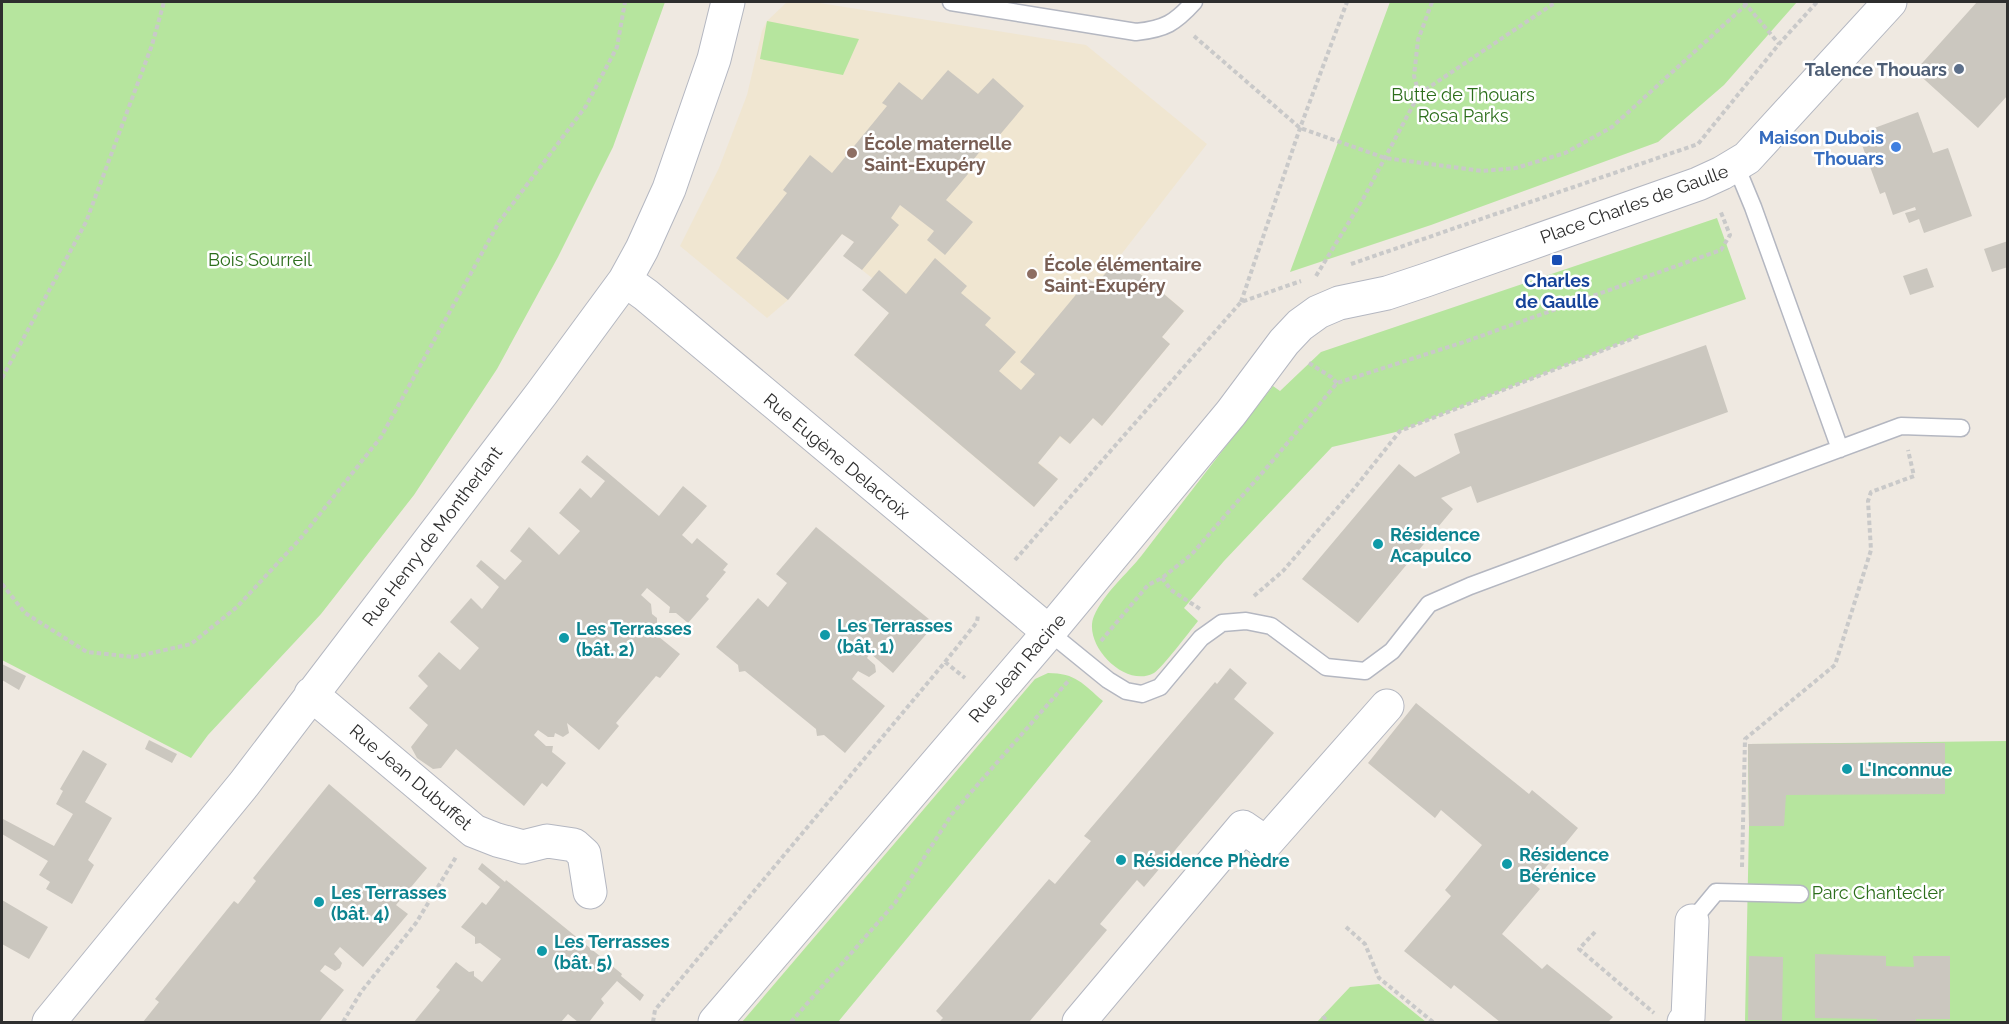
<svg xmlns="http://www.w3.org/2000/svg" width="2009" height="1024" font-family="Raleway,sans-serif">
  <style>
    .education { fill: #f0e6d1 }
    .green { fill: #b6e59e }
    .building { fill: #cbc7bf }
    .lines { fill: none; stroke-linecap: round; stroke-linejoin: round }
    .service-casing { stroke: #b4b7c1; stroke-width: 19 }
    .minor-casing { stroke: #b4b7c1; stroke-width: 35 }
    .tertiary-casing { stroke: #b4b7c1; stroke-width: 35 }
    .path { stroke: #c9c9c9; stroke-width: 4; stroke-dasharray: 4.5 3; stroke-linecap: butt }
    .service { stroke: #fff; stroke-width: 16 }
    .minor { stroke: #fff; stroke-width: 33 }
    .tertiary { stroke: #fff; stroke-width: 33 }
    .service-dot { fill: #5c6f8a; stroke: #fff; stroke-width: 2 }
    .shop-dot { fill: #3f7fe0; stroke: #fff; stroke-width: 2 }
    .education-dot { fill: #8d6e63; stroke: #fff; stroke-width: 2 }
    .transit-dot { fill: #1a4fb4; stroke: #fff; stroke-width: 2 }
    .culture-dot { fill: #0f9aa8; stroke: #fff; stroke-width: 2 }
    .labels { text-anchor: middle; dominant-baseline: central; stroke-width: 5; stroke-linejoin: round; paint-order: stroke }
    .service-label { font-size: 18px; font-weight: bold; fill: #4e5e75; stroke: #fff; text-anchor: end }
    .park-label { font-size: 18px; fill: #2c6e1b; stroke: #fff }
    .shop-label { font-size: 18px; font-weight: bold; fill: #366cbe; stroke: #fff; text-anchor: end }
    .education-label { font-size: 18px; font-weight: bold; fill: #785e54; stroke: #fff; text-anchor: start }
    .street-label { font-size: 18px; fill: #2e2e2e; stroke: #fff }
    .transit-label { font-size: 18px; font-weight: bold; fill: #164399; stroke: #fff }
    .culture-label { font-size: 18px; font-weight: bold; fill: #0d838f; stroke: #fff; text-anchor: start }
  </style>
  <rect width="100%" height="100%" fill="#efe9e1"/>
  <path class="education" d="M787,2H813L1086,45L1207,144L1120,256L1184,311L1162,337L1170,344L1102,426L1093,418L1070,444L1060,437L1038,462L1058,479L1034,507L854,355L889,313L872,278L862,270L854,242L842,234L788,300L767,318L680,246L719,168L747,95L762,31L767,21Z"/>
  <path class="green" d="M2,2H665L613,147L558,257L497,369L414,495L321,614L208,735L191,758L2,660Z
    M1390,2H1797L1724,85L1658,142L1431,225L1290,272Z
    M767,21L859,39L843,75L760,59Z
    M1717,218L1746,299L1639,336L1400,431L1332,447L1224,561L1184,608L1198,621C1190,631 1162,668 1154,673C1125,689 1082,644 1094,616C1104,593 1127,574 1142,555C1185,499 1229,442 1273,386L1280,391L1321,352Z
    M1048,673C1076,673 1083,684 1103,701L838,1022H742L1035,679Z
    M2007,741V1022H1745L1749,826L1748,744Z
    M1379,984L1426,1022H1317L1350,987Z"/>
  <path class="building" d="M1977,2H2008V95L1978,128L1915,71Z
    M948,70L978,94L993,78L1024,106L998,137L994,134L965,170L968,174L946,200L973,222L945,255L927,240L934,231L900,205L891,218L899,225L862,270L843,256L854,242L842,234L788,300L736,258L787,193L783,190L810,155L832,173L887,106L882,103L899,82L922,100Z
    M1918,112L1933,153L1948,148L1972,216L1924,233L1919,219L1909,223L1905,213L1916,210L1915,207L1893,215L1885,192L1880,194L1858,134Z
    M2008,241V267L1992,272L1984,249Z
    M1120,257L1184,311L1162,337L1170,344L1102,426L1093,418L1070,444L1060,436L1038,463L1058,479L1034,507L854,355L889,313L862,290L879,270L906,294L935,258L967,286L961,293L991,318L985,325L1016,352L999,371L1021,390L1035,374L1020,362L1089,279L1096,284Z
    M1927,268L1934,287L1910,295L1903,276Z
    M1706,345L1728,412L1477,503L1471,486L1441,498L1453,509L1358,623L1302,579L1399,464L1415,477L1460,453L1454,434Z
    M587,455L659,516L683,486L707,506L682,535L692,544L697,538L728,564L723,570L726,572L706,596L709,599L688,623L676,613H669L670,607L647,588L641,595L651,604L652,614L657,618V626L648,628L680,654L660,678L656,676L616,723L619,726L599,750L567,723L569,733L563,737L555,733L554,737H548L538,730L534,735L546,746H553L552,752L566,763L547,787L542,783L524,806L456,749L441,768L433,769L417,758L411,747L428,725L409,708L428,686L418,676L439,652L460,670L479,648L450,622L471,598L482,609L499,587L476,566L481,560L505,580L522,561L510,551L529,527L559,555L580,531L559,513L580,488L591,498L605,481L581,462Z
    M816,527L935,624L893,673L870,653L867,658L875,665L876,672L869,677L858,671L852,679L885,706L845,753L824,735L817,736L816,729L745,671L739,672L738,665L716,647L758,598L768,607L787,583L776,574Z
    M2,664L26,676L19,690L2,680Z
    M1230,668L1247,683L1234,699L1274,733L1144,887L1137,880L1100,924L1107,930L1029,1022H939L943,1018L936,1011L1049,879L1055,884L1091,841L1084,836L1215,682L1217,684Z
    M1416,703L1529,794L1532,790L1578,828L1533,883L1540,889L1502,934L1542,969L1547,964L1613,1017L1608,1022H1500L1454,985L1451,989L1404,951L1451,896L1445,890L1482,845L1441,810L1435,818L1368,763Z
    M149,740L177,754L172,763L145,749Z
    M1945,743V794L1786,795L1784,826H1749L1748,744Z
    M83,750L107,764L85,802L112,818L88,860L94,865L72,904L46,889L50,882L39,875L48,861L2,834V821L3,819L54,846L73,814L56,804L63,791L60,789Z
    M329,784L427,868L396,905L408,914L363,967L340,947L334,954L342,963L340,968L335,971L325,965L320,971L344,990L319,1022H143L159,1002L155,999L234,901L238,904L256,881L253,878Z
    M482,863L505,882L506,880L622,974L621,976L644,995L640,1001L617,981L601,999L604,1003L589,1022H578L568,1014L561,1022H414L440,990L436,987L456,962L469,972L474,971V976L482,982L501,959L480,943L475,944V937L461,927L482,902L486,905L500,887L478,869Z
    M2,900L48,927L29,959L2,944Z
    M1815,954L1886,956V966L1914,967L1913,956H1950V1019H1916V1022H1877V1019L1815,1018Z
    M1749,956L1783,957L1782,1021L1748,1020Z"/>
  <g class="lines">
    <g class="service-casing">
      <path id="service" d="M951,2L1136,32C1165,29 1175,23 1194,2
        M1736,166L1753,207L1840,449
        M1049,632L1108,680L1126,691L1142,694L1160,687L1201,638L1222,623L1246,621L1271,626L1326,667L1365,671L1392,651L1429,604L1470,586L1901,426L1961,428
        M1692,921L1716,892L1800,894"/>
    </g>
    <g class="minor-casing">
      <path id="minor" d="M625,280L646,295L1049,632
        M311,694L474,831L497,840L523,847L547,841L574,845L584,854L590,892
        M49,1022L244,784L542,393L625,280L642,249L669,189L714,59L728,2
        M1079,1022L1243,827L1266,843L1387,706
        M1684,1022L1688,1018L1692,921"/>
    </g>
    <g class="tertiary-casing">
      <path id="tertiary" d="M715,1022L1049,632L1231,413L1284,342L1300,325L1318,312L1339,303L1387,293L1426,280L1698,184L1722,173L1747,158L1890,2"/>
    </g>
    <path class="path" d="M1744,2L1779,44
      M1194,36L1300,128L1385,158L1482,171L1516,168L1565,153L1612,127L1749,2
      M1419,94L1556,2
      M1351,264L1698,144L1779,44L1817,2
      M1316,276L1363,199L1419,94L1414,76L1418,40L1432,2
      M1241,302L1300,128L1347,2
      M1309,363L1331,377L1337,383
      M2,378L86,222L152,45L164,2
      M1015,560L1241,302L1301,281
      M1162,578L1171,590L1200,609
      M2,584L25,613L87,652L134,657L191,644L237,607L300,539L381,437L499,222L586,106L617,47L625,2
      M1254,596L1283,571L1353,490L1400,431L1639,336
      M1101,641L1148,585L1162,578L1192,554L1275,458L1337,383L1464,342L1721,250L1730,235L1720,210
      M945,662L965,678
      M1742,867L1745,739L1835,665L1871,550L1868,501L1871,492L1914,476L1908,450
      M1346,927L1365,944L1379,978L1433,1022
      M1595,932L1579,949L1654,1013
      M1323,1016L1327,1022
      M343,1022L361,992L416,923L456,857
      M653,1022L655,1010L945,662L977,622L978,615
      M791,1022L895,903L952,814L1070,679"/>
    <use href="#service" class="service"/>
    <use href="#minor" class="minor"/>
    <use href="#tertiary" class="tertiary"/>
  </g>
  <circle class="service-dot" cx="1959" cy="69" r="6"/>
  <circle class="shop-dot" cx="1896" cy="147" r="6"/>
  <g class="education-dot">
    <circle cx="852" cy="153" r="6"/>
    <circle cx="1032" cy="274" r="6"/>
  </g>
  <rect class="transit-dot" x="1551" y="254" width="12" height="12" rx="3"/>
  <g class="culture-dot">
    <circle cx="1378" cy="544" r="6"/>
    <circle cx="825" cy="635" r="6"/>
    <circle cx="564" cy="638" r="6"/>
    <circle cx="1847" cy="769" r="6"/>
    <circle cx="1121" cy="860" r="6"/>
    <circle cx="1507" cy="864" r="6"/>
    <circle cx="319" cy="902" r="6"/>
    <circle cx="542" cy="951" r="6"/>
  </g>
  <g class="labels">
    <g class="service-label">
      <text x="1947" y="69">Talence Thouars</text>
    </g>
    <g class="park-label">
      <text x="1463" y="94">Butte de Thouars<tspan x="1463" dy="21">Rosa Parks</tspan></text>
      <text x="260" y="259">Bois Sourreil</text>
      <text x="1878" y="892">Parc Chantecler</text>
    </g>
    <g class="shop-label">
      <text x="1884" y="137">Maison Dubois<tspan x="1884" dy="21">Thouars</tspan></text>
    </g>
    <g class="education-label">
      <text x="864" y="143">École maternelle<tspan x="864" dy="21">Saint-Exupéry</tspan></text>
      <text x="1044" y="264">École élémentaire<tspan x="1044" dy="21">Saint-Exupéry</tspan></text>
    </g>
    <g class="street-label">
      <text transform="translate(1634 204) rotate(-20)">Place Charles de Gaulle</text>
      <text transform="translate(837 456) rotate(40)">Rue Eugène Delacroix</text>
      <text transform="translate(432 536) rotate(-53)">Rue Henry de Montherlant</text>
      <text transform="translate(1017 668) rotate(-49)">Rue Jean Racine</text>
      <text transform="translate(411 777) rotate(40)">Rue Jean Dubuffet</text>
    </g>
    <g class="transit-label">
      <text x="1557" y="280">Charles<tspan x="1557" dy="21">de Gaulle</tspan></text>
    </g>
    <g class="culture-label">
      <text x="1390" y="534">Résidence<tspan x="1390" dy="21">Acapulco</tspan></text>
      <text x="837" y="625">Les Terrasses<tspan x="837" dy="21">(bât. 1)</tspan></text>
      <text x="576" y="628">Les Terrasses<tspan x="576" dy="21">(bât. 2)</tspan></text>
      <text x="1859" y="769">L'Inconnue</text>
      <text x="1519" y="854">Résidence<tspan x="1519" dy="21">Bérénice</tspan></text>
      <text x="1133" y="860">Résidence Phèdre</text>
      <text x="331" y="892">Les Terrasses<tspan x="331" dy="21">(bât. 4)</tspan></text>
      <text x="554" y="941">Les Terrasses<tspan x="554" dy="21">(bât. 5)</tspan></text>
    </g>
  </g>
  <rect width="2009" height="1024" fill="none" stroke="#2e2e2e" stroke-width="6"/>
</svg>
